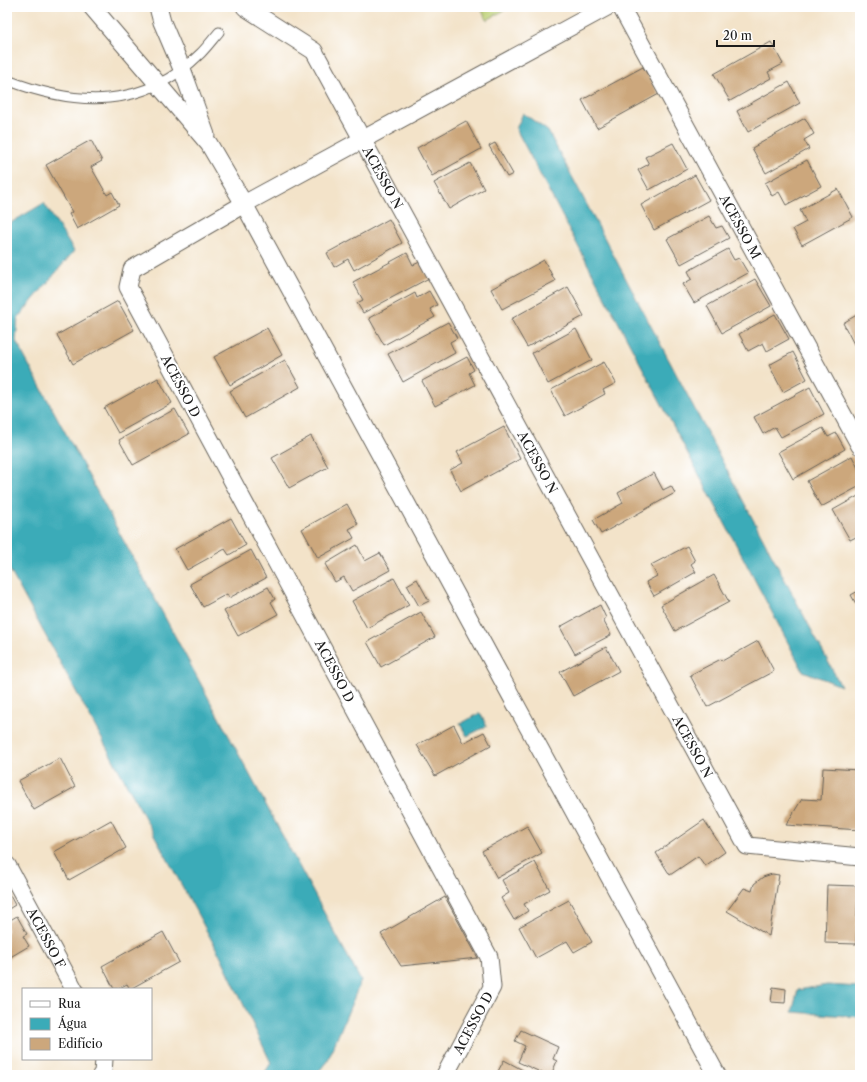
<svg xmlns="http://www.w3.org/2000/svg" width="867" height="1082" font-family="'Libre Caslon Text',serif">
  <style>
    .green { fill: #bccf72; stroke: #6c7647 }
    .water { fill: #3babb8; stroke: #2c646a }
    .building { fill: #cca77c }
    .lines { fill: none; stroke-linecap: round; stroke-linejoin: round }
    .service-casing { stroke: #676259; stroke-width: 11 }
    .minor-casing { stroke: #676259; stroke-width: 19 }
    .service { stroke: #fff; stroke-width: 9 }
    .minor { stroke: #fff; stroke-width: 17 }
    .labels { text-anchor: middle; dominant-baseline: central; stroke-width: 4; stroke-linejoin: round; paint-order: stroke }
    .street-label { font-size: 13px; fill: #1c1c1c; stroke: #fff }
  </style>
  <rect width="100%" height="100%" fill="#fff"/>
  <filter id="ink" filterUnits="userSpaceOnUse"><feTurbulence type="fractalNoise" baseFrequency=".025" numOctaves="2"/><feDisplacementMap in="SourceGraphic" scale="8" xChannelSelector="R" yChannelSelector="G"/><feConvolveMatrix kernelMatrix="1 2 1 2 8 2 1 2 1" color-interpolation-filters="sRGB"/></filter>
  <filter id="wash" filterUnits="userSpaceOnUse"><feTurbulence type="fractalNoise" baseFrequency=".012" numOctaves="4" result="noise"/><feDisplacementMap in="SourceGraphic" scale="16" xChannelSelector="R" yChannelSelector="G"/><feGaussianBlur stdDeviation="0.9" result="paint"/><feColorMatrix in="noise" values="0 0 0 0 0 0 0 0 0 0 0 0 0 0 0 0 0 1.4 0 .05"/><feComposite in="paint" operator="in"/></filter>
  <g filter="url(#wash)">
    <rect width="100%" height="100%" fill="#f3e3c9"/>
    <path class="green" d="M480,7H510L487,20Z"/>
    <path class="water" d="M523,113L548,131L841,686L803,671L516,129Z
      M44,203L74,251L18,318L16,341L361,981L328,1060L316,1075H263L271,1063L223,961L7,565V225Z
      M480,713L487,726L467,736L460,724Z
      M827,985L860,987V1017L792,1012L798,990Z"/>
    <g id="blocks">
      <path class="building" d="M771,42L783,64L768,72L771,78L730,101L714,74Z
        M643,67L659,94L597,128L582,100Z
        M789,82L800,103L748,132L737,111Z
        M805,118L814,134L804,140L809,149L766,173L752,148Z
        M466,121L481,149L432,176L417,148Z
        M91,140L102,161L91,167L107,195L112,192L119,205L77,229L69,214L72,212L46,165Z
        M495,143L513,174L507,177L489,146Z
        M673,143L687,169L649,190L638,170L649,164L645,157Z
        M807,160L821,186L786,205L779,192L772,196L765,183Z
        M470,163L484,189L449,209L434,183Z
        M695,175L709,200L654,230L641,205Z
        M838,189L853,217L802,245L793,229L806,222L800,210Z
        M709,216L716,228L722,226L729,238L681,264L667,239Z
        M389,219L402,243L354,270L348,259L334,267L327,253Z
        M728,249L734,260L739,258L748,273L694,303L683,284L692,279L688,271Z
        M407,253L413,265L420,262L429,278L363,313L357,303L363,300L353,282Z
        M544,260L555,281L502,309L491,289Z
        M755,279L771,306L722,333L707,306Z
        M568,287L584,316L527,347L511,319Z
        M429,291L437,305L430,309L435,317L384,345L369,318L415,293L417,298Z
        M118,301L134,330L73,364L57,335Z
        M860,313V348L857,350L843,323Z
        M775,314L789,339L767,351L763,343L748,351L739,334Z
        M448,322L457,338L450,342L455,353L403,382L388,354Z
        M267,328L282,355L230,385L214,357Z
        M576,329L592,360L548,384L532,353Z
        M793,352L807,379L783,392L769,365Z
        M467,357L474,370L469,373L475,385L435,406L422,381Z
        M285,360L300,387L245,418L230,391Z
        M604,362L616,383L603,390L605,394L565,416L551,390Z
        M158,378L172,403L118,433L104,408Z
        M810,387L824,414L781,437L775,427L763,434L754,417Z
        M175,409L189,434L133,465L119,440Z
        M504,427L520,459L461,491L450,470L463,463L457,452Z
        M823,428L828,437L836,433L845,449L793,479L778,452Z
        M311,436L328,467L289,488L272,458Z
        M852,456L860,472V486L821,507L807,481Z
        M654,473L663,490L671,486L675,493L601,534L593,520L623,503L618,493Z
        M860,495V535L850,540L833,510Z
        M347,504L358,524L349,529L354,538L318,558L302,529Z
        M231,518L246,545L229,555L225,549L187,570L175,549Z
        M357,545L365,561L380,553L390,570L352,591L344,577L335,582L325,564Z
        M687,546L695,561L691,564L696,572L654,596L646,582L657,576L651,565Z
        M251,550L266,578L229,598L227,594L203,607L190,584Z
        M714,575L729,602L675,631L661,605Z
        M394,578L409,605L367,628L352,601Z
        M417,579L429,601L419,606L407,585Z
        M268,587L275,599L271,602L278,614L238,636L224,611Z
        M860,590V611L851,595Z
        M600,605L606,618L603,620L611,635L575,654L560,627Z
        M421,612L435,637L381,667L367,642Z
        M758,641L774,671L707,707L690,675L721,659L722,661Z
        M606,647L619,671L573,696L560,672Z
        M454,725L463,743L484,732L491,745L435,776L417,745Z
        M60,758L75,787L34,810L18,781Z
        M823,768L860,770V830L786,825L802,799L821,800Z
        M111,820L126,848L69,880L54,852Z
        M704,820L725,852L705,866L698,856L670,875L656,853Z
        M527,826L542,853L497,878L482,851Z
        M535,862L550,890L524,904L528,911L514,920L501,898L509,893L502,880Z
        M772,874L779,875L769,936L727,911L744,888L752,891L754,884L763,877Z
        M827,885L858,886L856,944L825,943Z
        M7,890L15,905L7,910Z
        M445,897L478,958L401,966L381,934Z
        M569,900L592,942L574,952L567,941L536,958L519,927Z
        M17,916L27,934L23,936L29,946L7,959V922Z
        M163,932L179,962L130,989L127,984L118,989H114L102,966Z
        M773,987L786,989L785,1003L771,1002Z
        M521,1030L558,1047L553,1059L557,1061L551,1075H547L518,1062L525,1046L515,1041Z
        M504,1060L532,1075H496Z"/>
    </g>
  </g>
  <g filter="url(#ink)">
    <use href="#blocks" fill-opacity="0" stroke="#676259" stroke-width="1"/>
    <g class="lines">
      <g class="service-casing">
        <path id="service" d="M7,80C77,107 144,110 201,53C207,47 213,39 219,32"/>
      </g>
      <g class="minor-casing">
        <g id="minor">
          <path d="M92,7L209,144L244,204L717,1075"/>
          <path d="M158,7L162,22L182,69L206,135"/>
          <path id="s1" d="M245,7L314,51L747,846L860,857"/>
          <path id="s2" d="M621,7L860,446"/>
          <path id="s3" d="M7,865L74,989"/>
          <path d="M101,1075L103,1073L104,1059"/>
          <path id="s4" d="M445,1075L492,987L489,957L128,287L132,269L244,204L607,7"/>
        </g>
      </g>
      <use href="#service" class="service"/>
      <use href="#minor" class="minor"/>
    </g>
  </g>
  <g class="labels">
    <g class="street-label">
      <text stroke="none"><textPath href="#s1" startOffset="226">ACESSO N</textPath></text>
      <text stroke="none"><textPath href="#s2" startOffset="250">ACESSO M</textPath></text>
      <text transform="translate(181 386) rotate(62)">ACESSO D</text>
      <text stroke="none"><textPath href="#s1" startOffset="550">ACESSO N</textPath></text>
      <text transform="translate(335 671) rotate(62)">ACESSO D</text>
      <text stroke="none"><textPath href="#s1" startOffset="874">ACESSO N</textPath></text>
      <text stroke="none"><textPath href="#s3" startOffset="83">ACESSO F</textPath></text>
      <text stroke="none"><textPath href="#s4" startOffset="59">ACESSO D</textPath></text>
    </g>
  </g>
  <rect width="867" height="1082" fill="none" stroke="#fff" stroke-width="24"/>
  <rect x="22" y="988" width="130" height="72" fill="#ffffff" stroke="#a4a4a4"/>
  <rect x="30" y="1001" width="20" height="6" fill="#ffffff" stroke="#a4a4a4"/>
  <text x="58" y="1008" font-size="12" fill="#1c1c1c">Rua</text>
  <rect x="30" y="1018" width="20" height="12" fill="#3babb8" stroke="#a4a4a4"/>
  <text x="58" y="1028" font-size="12" fill="#1c1c1c">Água</text>
  <rect x="30" y="1038" width="20" height="12" fill="#cca77c" stroke="#a4a4a4"/>
  <text x="58" y="1048" font-size="12" fill="#1c1c1c">Edifício</text>
  <path d="M717 40v6h57v-6" fill="none" stroke="#1c1c1c" stroke-width="2"/>
  <text x="723" y="40" font-size="12" fill="#1c1c1c" stroke="#ffffff" stroke-width="3" paint-order="stroke">20 m</text>
</svg>
